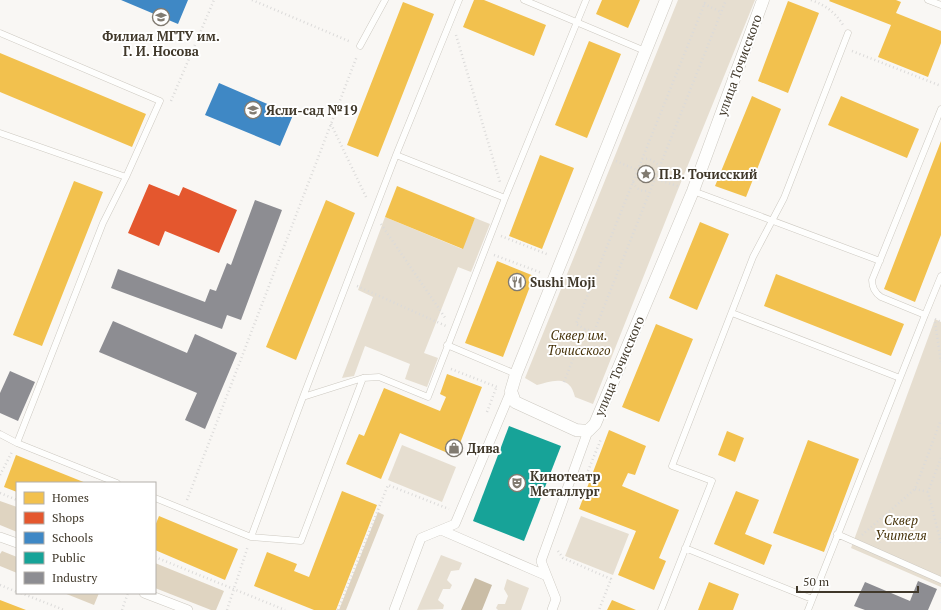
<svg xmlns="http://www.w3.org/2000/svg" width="941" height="610" font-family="'PT Serif',serif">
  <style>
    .green { fill: #e6ded0 }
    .forest { fill: #dfd4c1 }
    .water { fill: #cabda6 }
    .homes { fill: #f2c14e }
    .shops { fill: #e4572e }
    .schools { fill: #3f88c5 }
    .public { fill: #17a398 }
    .industry { fill: #8d8d92 }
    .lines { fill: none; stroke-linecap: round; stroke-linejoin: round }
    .service-casing { stroke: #cdc9c1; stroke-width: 7 }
    .pedestrian-casing { stroke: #cdc9c1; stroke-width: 10 }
    .minor-casing { stroke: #cdc9c1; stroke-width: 13 }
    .path { stroke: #dbdad9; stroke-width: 2.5; stroke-dasharray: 1 3; stroke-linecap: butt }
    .service { stroke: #fefefd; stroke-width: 6 }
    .pedestrian { stroke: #fefefd; stroke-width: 9 }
    .minor { stroke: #fefefd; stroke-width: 12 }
    .labels { text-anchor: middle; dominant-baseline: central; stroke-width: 4; stroke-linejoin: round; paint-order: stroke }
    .poi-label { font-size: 13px; font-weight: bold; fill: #40382a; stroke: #fff; text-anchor: start }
    .street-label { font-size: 13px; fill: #40382a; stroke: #fff }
    .park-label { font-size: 13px; font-style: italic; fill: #463209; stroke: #fff }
  </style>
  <rect width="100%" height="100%" fill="#f9f7f4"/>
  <path class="green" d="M678,0H755L677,192L593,404L575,397C574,394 573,390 571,387C563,376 548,382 537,385L525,378Z
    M385,217L462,249L475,218L490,224L471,272L458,267L424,353L438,358L427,387L405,379L410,364L365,346L354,376L342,378L373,297L358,290Z
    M935,319L941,322V587L851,548Z
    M402,445L456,467L442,502L388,480Z
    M581,516L629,534L613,575L565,556Z
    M441,555L462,563L459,570L451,571L447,580L452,585L450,589H443L438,600L444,605L443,609L417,610Z
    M507,579L529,588L521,610H498L496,608L498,604H505L508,596L504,589Z"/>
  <path class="forest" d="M0,501L17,507V532L0,525Z
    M378,512L384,515L346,610H339Z
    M2,551L17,557V573L0,566V554Z
    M155,563L224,591L216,610H211L155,588Z
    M64,593H99L94,605Z"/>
  <path class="water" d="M475,578L492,585L482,610H461Z"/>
  <path class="homes" d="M474,0H484L546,25L534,56L463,27Z
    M602,0H640L628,28L596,14Z
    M830,0H896L901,2L896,13L941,31V43L928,77L878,57L891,25L829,1Z
    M788,1L819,13L788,93L758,81Z
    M403,2L434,14L378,157L347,145Z
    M589,41L621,54L587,138L555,125Z
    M0,53L146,114L132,147L0,92Z
    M752,96L781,109L746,197L715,186Z
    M841,96L919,129L907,158L828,125Z
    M941,141V235L915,302L884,289Z
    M540,155L574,168L542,249L509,236Z
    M74,181L103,192L42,346L13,335Z
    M397,186L475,218L463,249L385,217Z
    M326,200L355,213L296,360L266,347Z
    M700,222L729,234L697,310L669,298Z
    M497,261L534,276L503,357L465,343Z
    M776,274L904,324L891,356L764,306Z
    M656,324L693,339L659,422L622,407Z
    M447,374L482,387L455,456L400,433L381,479L346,464L359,434L364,436L384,388L440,411L446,397L440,394Z
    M609,430L646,446L635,475L628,473L622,486L679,510L659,558L666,561L654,590L618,575L636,531L579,509Z
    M727,431L744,438L735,462L718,455Z
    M808,440L859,459L824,552L773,533Z
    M16,455L86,483H17V492L4,487Z
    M342,491L377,505L336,610H314L254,586L267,552L297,564L294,571L309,577Z
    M736,491L759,500L745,534L772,545L764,565L714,544Z
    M159,516L238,549L225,580L155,550V526Z
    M709,582L739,594L733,610H698Z
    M0,600L26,610H0Z
    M612,600L636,610H607Z"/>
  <path class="shops" d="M149,184L179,196L183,187L237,210L219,253L165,231L159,246L128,233Z"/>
  <path class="schools" d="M121,0H188L178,24Z
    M219,83L293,115L280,146L205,115Z"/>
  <path class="public" d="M509,426L561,446L524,541L473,521Z"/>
  <path class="industry" d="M255,200L282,210L241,320L227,315L222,329L111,288L118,269L205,302L210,289L216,291L227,263L231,265Z
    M113,321L187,353L195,334L237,353L205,429L185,420L197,393L99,352Z
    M10,371L35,382L18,421L0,413V393Z
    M918,581L937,589L928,610H865L854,606L865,582L910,601Z"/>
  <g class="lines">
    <g class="service-casing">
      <path id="service" d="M524,0L645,51
        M928,0L941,5
        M0,33L160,101L126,177
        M360,46L385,0
        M941,109L872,280C872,288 875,293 881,297L925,315L941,276
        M0,133L126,177L103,223L17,443L117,483
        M396,155L505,198
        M693,191L880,261
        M732,313L900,378
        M447,345L516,374
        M303,397L396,155L459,0
        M0,434L17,443
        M155,498L251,537L303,397L363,378L379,377L428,397L505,198L586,0
        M837,534L941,580
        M251,537L301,541L363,378
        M685,548L812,599
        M661,610L712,481L672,466L753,257L784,198L848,33
        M808,610L925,315"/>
    </g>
    <g class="pedestrian-casing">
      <path id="pedestrian" d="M441,530L547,576
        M0,537L17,543
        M144,593L188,610
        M394,610L421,538L455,524L511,391
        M552,610L556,599L541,561L588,431"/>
    </g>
    <g class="minor-casing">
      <path id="minor" d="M666,0L516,374L511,391L515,402L576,430L588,431L595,424L693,191L763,0"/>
    </g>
    <path class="path" d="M252,0L351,42
      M811,0C825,5 835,12 843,25
      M704,4L721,12
      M456,35L500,182
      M852,51L941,86
      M171,101L214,0
      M331,124L367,199
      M642,159C650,158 654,161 659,166
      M616,161L637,170
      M654,178L680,187
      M633,182C637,190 641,191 649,191
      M381,224L446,319
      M501,236L549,255
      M494,255L542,273
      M357,286L446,326
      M935,319L941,322
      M935,322L941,362
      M585,329L576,324L706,0
      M451,369L497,387
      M564,382L585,329L594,332L726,0
      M487,412L496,388
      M941,458L928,492L941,543
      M588,471L601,439
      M0,475L12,452
      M915,489L928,492
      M0,493L17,500
      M187,500L357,56
      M862,535L915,489L941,420
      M558,551L563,558L611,579L599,610
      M155,557L285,610
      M0,585L17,592
      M21,593L64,610
      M122,610L128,593
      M227,610L248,546
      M338,610L388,485L449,509"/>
    <use href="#service" class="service"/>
    <use href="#pedestrian" class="pedestrian"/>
    <use href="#minor" class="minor"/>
  </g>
  <defs>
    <g id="university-ring" transform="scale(0.9)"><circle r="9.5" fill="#fff" stroke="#817b71" stroke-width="1.5"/><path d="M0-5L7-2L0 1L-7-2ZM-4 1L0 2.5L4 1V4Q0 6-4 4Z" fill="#817b71"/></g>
    <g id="school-ring" transform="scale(0.9)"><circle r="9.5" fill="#fff" stroke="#817b71" stroke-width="1.5"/><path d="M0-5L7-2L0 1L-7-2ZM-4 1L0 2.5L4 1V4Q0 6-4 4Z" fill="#817b71"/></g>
    <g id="sight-ring" transform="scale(0.9)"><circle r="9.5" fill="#fff" stroke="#817b71" stroke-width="1.5"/><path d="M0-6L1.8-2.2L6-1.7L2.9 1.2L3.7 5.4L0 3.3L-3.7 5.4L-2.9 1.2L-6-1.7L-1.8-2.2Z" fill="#817b71"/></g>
    <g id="restaurant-ring" transform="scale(0.9)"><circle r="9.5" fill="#fff" stroke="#817b71" stroke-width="1.5"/><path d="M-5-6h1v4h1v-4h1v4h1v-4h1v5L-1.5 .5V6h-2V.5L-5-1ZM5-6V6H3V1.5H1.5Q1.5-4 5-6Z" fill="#817b71"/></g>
    <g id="shop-ring" transform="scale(0.9)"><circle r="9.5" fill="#fff" stroke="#817b71" stroke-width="1.5"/><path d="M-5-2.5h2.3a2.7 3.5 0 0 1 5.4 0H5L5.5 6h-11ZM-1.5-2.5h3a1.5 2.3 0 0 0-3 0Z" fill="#817b71"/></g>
    <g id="theatre-ring" transform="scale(0.9)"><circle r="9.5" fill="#fff" stroke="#817b71" stroke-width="1.5"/><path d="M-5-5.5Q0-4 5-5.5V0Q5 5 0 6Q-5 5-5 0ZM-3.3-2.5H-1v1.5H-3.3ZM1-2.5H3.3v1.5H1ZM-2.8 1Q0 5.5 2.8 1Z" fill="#817b71"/></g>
  </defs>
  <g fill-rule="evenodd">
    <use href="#university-ring" x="161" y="17"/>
    <use href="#school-ring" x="253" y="110"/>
    <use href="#sight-ring" x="646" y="174"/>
    <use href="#restaurant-ring" x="517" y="282"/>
    <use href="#shop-ring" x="454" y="448"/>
    <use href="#theatre-ring" x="517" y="483"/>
  </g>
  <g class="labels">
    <g class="poi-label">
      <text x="161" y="36" text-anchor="middle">Филиал МГТУ им.<tspan x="161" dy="15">Г. И. Носова</tspan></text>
      <text x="266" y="110">Ясли-сад №19</text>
      <text x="659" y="174">П.В. Точисский</text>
      <text x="530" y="282">Sushi Moji</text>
      <text x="467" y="448">Дива</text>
      <text x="530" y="476">Кинотеатр<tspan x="530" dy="15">Металлург</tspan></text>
    </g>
    <g class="street-label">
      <text transform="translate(739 65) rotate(-70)">улица Точисского</text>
      <text transform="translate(619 366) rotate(-67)">улица Точисского</text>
    </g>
    <g class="park-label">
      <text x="579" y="335">Сквер им.<tspan x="579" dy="15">Точисского</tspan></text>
      <text x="901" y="520">Сквер<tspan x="901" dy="15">Учителя</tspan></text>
    </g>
  </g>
  <rect x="16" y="482" width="140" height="112" fill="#ffffff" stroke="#b3afaa"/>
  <rect x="24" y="492" width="20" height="12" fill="#f2c14e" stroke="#b3afaa"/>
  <text x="52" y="502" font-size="12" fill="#40382a">Homes</text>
  <rect x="24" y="512" width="20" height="12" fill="#e4572e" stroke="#b3afaa"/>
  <text x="52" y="522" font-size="12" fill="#40382a">Shops</text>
  <rect x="24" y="532" width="20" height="12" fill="#3f88c5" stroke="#b3afaa"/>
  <text x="52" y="542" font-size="12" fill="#40382a">Schools</text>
  <rect x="24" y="552" width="20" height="12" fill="#17a398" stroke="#b3afaa"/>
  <text x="52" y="562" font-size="12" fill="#40382a">Public</text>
  <rect x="24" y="572" width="20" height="12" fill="#8d8d92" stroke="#b3afaa"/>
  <text x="52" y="582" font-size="12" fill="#40382a">Industry</text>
  <path d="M797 586v6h121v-6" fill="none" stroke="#40382a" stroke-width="2"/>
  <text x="803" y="586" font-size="12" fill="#40382a" stroke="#ffffff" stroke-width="3" paint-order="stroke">50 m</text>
</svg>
